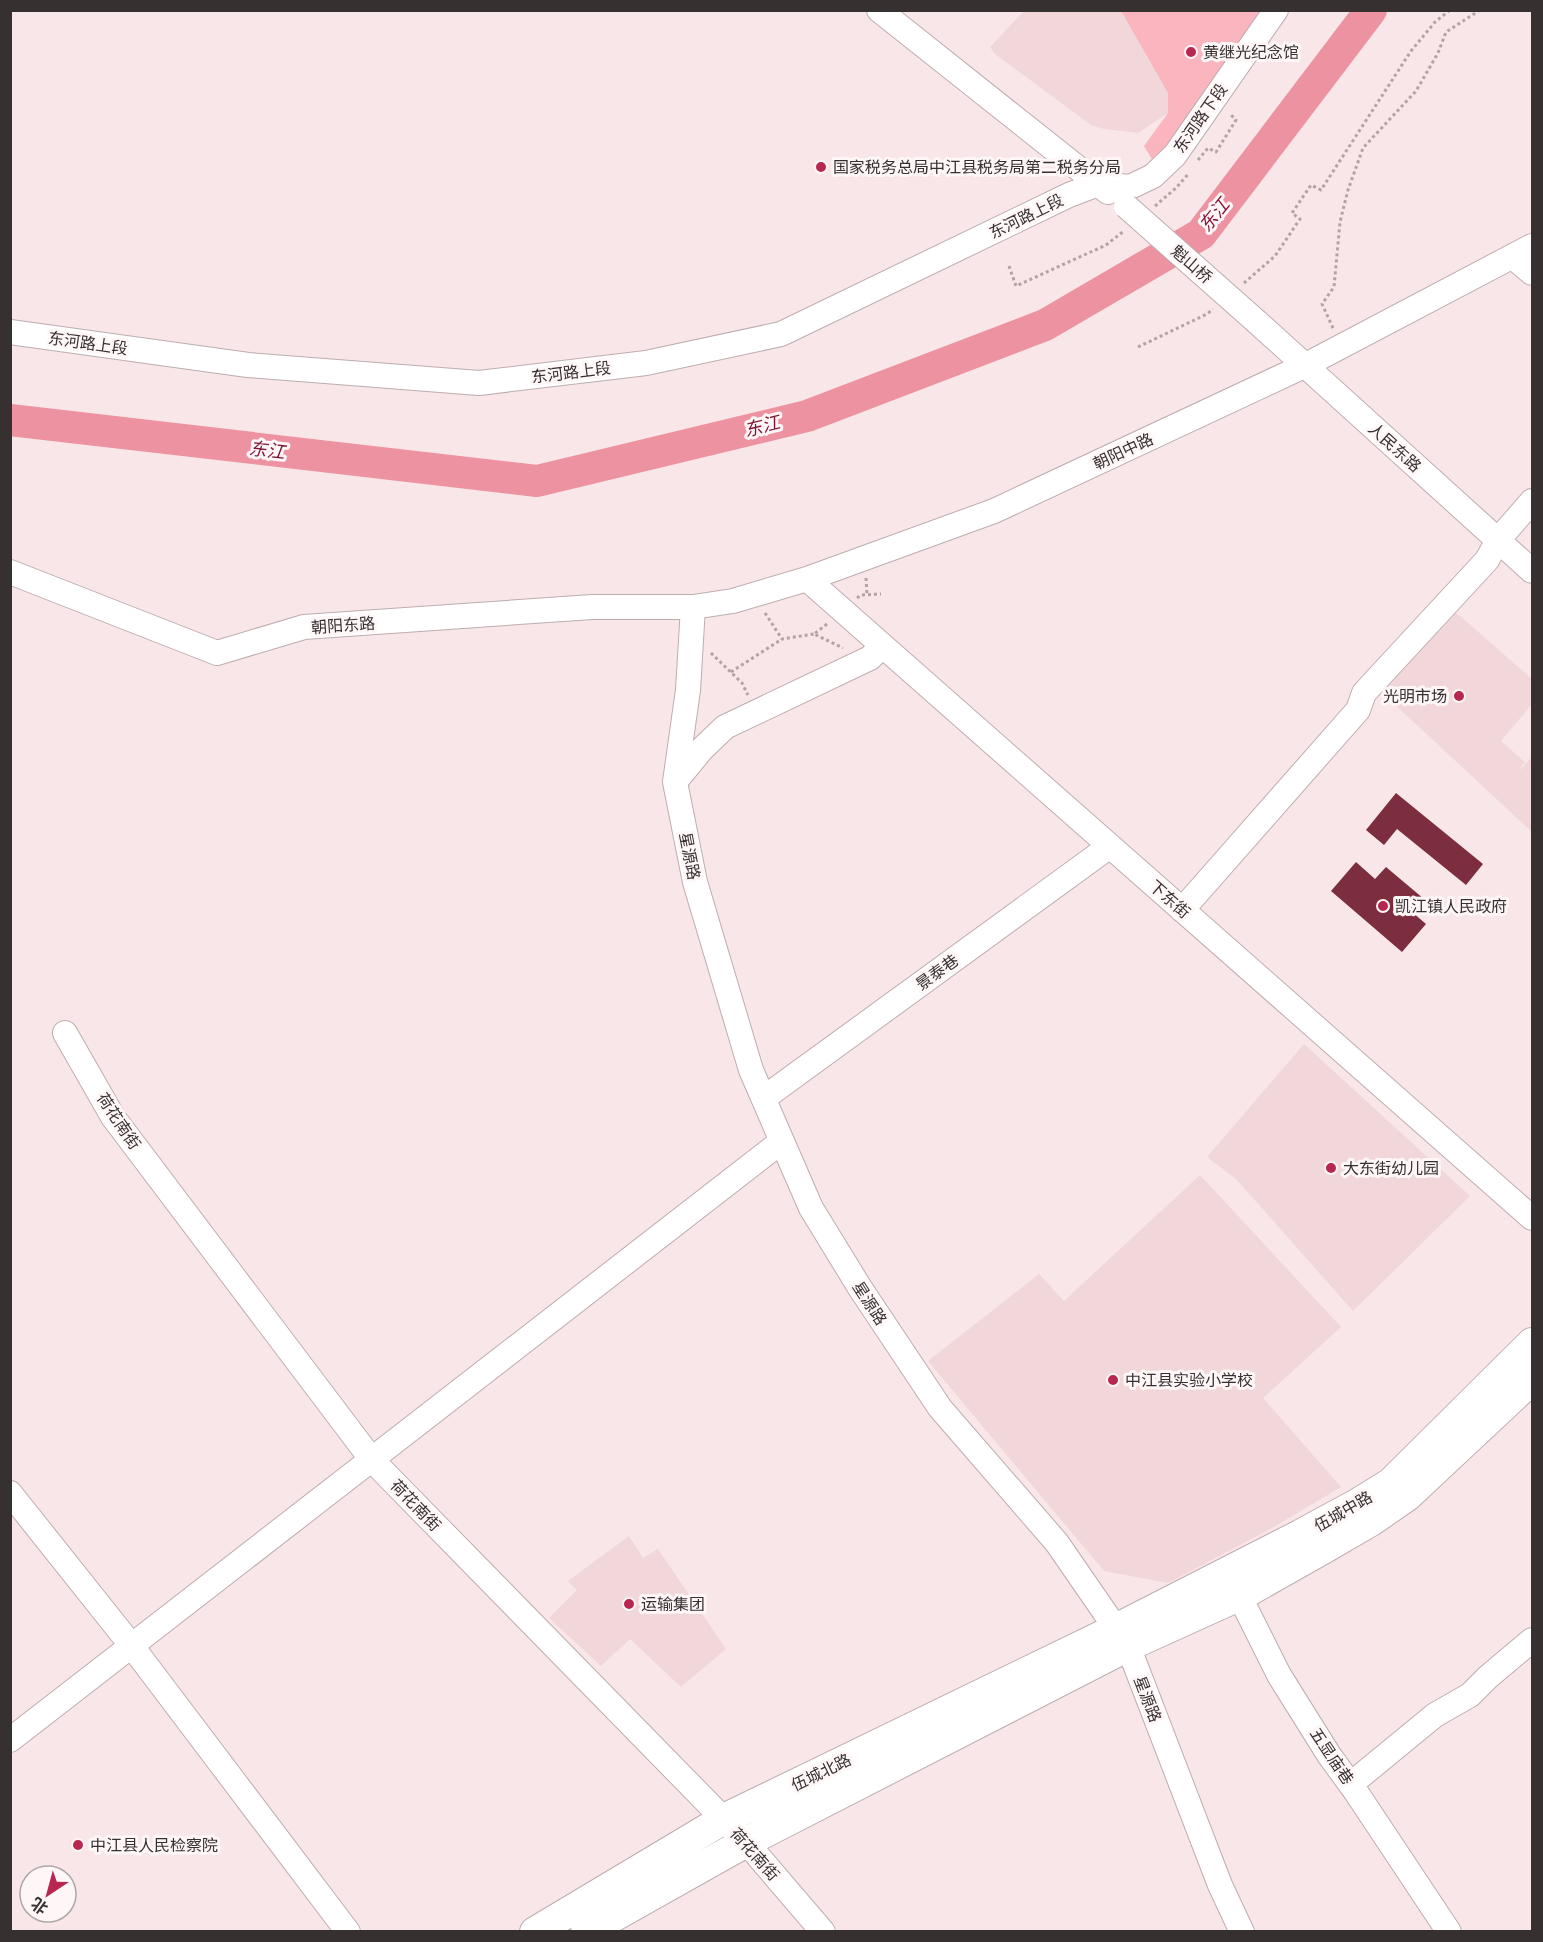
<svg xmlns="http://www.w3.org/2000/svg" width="1543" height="1942" font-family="'PT Sans','Noto Sans SC',sans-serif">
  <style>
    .built { fill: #f1d7da }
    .green { fill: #fbb5be }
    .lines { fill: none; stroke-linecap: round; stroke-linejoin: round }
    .river { stroke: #ed92a0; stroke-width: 32 }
    .building { fill: #7c2d3e }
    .minor-casing { stroke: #beadaf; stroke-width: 26 }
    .major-casing { stroke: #beadaf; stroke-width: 32 }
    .path { stroke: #b2a4a5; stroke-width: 3; stroke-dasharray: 3 3; stroke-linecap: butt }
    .minor { stroke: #fff; stroke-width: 24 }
    .major { stroke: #fff; stroke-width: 30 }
    .minor-bridge-casing { stroke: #beadaf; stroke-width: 26; stroke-linecap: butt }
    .minor-bridge { stroke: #fff; stroke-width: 24 }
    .poi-dot { fill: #b72750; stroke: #fef6f7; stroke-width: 2 }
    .labels { text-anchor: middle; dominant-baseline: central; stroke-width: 6; stroke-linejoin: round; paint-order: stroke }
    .poi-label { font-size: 16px; fill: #373031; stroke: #fef6f7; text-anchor: start }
    .street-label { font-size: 16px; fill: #373031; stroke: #fef6f7 }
    .water-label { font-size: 18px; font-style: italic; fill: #801535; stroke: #fef6f7 }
  </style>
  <rect width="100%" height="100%" fill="#f8e6e8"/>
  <path class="built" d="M1024,11H1121L1168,93V113L1138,133L1104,129L1091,125L995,54L990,47Z
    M1452,609L1532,679V704L1501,741L1525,762L1518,772L1532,757V832L1377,688Z
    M1304,1044L1470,1196L1353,1311L1236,1179L1207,1157Z
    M1200,1175L1341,1327L1263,1398L1341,1487L1272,1528L1168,1583L1104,1571L928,1361L1039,1274L1064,1301Z
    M629,1536L643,1558L658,1549L726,1649L681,1687L630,1639L601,1666L549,1618L577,1590L568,1581Z"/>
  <path class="green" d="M1121,11H1264L1155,164L1144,146L1168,113V93Z"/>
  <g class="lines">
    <path class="river" d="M10,420L537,481L807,416L1045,325L1201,234L1371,10"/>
  </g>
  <path class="building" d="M1396,793L1483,864L1466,885L1397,829L1384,845L1366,830Z
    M1356,862L1375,879L1386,867L1424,899L1412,912L1426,924L1402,952L1331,891Z"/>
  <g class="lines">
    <g class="minor-casing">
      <path id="minor" d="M879,10L1108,192
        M1513,257L1532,273
        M1257,322L1532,571
        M10,332L248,365L479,383L646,363L781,334L1069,195L1098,184L1130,187L1153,176L1175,155L1276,10
        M10,572L217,653L304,627L592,607H693L733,601L807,579L994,511L1304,366L1532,246
        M807,579L1532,1218
        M693,607L688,690L675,782L695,882L751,1070L811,1208L860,1288L940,1408L1057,1543L1128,1646L1220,1885L1242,1932
        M675,782L702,749L725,727L870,658L882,646
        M1182,910L1358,710L1364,693L1487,560L1498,540L1532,501
        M65,1033L113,1117L372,1460L746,1842L823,1932
        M764,1098L1110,846
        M10,1493L131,1645L348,1932
        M1231,1579L1279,1675L1329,1755L1356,1792L1449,1932
        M10,1740L782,1141
        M1351,1784L1435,1715L1470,1695L1488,1677L1532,1640"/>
    </g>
    <g class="major-casing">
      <path id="major" d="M535,1932L724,1819L1116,1629L1300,1535L1357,1504L1391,1483L1532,1343
        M586,1932L746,1842L1128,1646L1245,1593L1321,1550L1371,1521L1407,1496L1532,1379"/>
    </g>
    <path class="path" d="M1198,160L1208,148L1216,152L1236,120L1230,114
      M1155,206L1176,188L1189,173
      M1009,266L1016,286L1106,245L1124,231
      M1244,283L1275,256L1300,219L1292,213L1311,185L1321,190L1411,51L1435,22L1450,10
      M1333,328L1322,304L1334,287L1340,222L1348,190L1363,148L1416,91L1438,53L1446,32L1480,10
      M1138,347L1207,314L1213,309
      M866,578L867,595
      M857,598L861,595L881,594
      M765,613L782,639L814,634
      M827,624L814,634L843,648
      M711,653L742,683L748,695
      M731,672L782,639"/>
    <use href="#minor" class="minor"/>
    <use href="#major" class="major"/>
    <g class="minor-bridge-casing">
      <path id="minor-bridge" d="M1126,206L1257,322"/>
    </g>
    <use href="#minor-bridge" class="minor-bridge"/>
  </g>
  <g class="poi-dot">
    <circle cx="1191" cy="52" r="6"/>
    <circle cx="821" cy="167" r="6"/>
    <circle cx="1459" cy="696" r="6"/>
    <circle cx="1383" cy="906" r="6"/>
    <circle cx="1331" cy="1168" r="6"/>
    <circle cx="1113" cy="1380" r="6"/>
    <circle cx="629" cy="1604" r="6"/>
    <circle cx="78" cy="1845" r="6"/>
  </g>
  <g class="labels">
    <g class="poi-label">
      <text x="1203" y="52">黄继光纪念馆</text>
      <text x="833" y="167">国家税务总局中江县税务局第二税务分局</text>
      <text x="1447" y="696" text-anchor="end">光明市场</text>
      <text x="1395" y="906">凯江镇人民政府</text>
      <text x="1343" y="1168">大东街幼儿园</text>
      <text x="1125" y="1380">中江县实验小学校</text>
      <text x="641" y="1604">运输集团</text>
      <text x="90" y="1845">中江县人民检察院</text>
    </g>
    <g class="street-label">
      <text transform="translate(1200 118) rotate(-55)">东河路下段</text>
      <text transform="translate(1026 216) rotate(-26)">东河路上段</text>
      <text transform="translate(1192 264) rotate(41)">魁山桥</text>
      <text transform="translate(88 343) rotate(8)">东河路上段</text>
      <text transform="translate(571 372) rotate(-7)">东河路上段</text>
      <text transform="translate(1395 447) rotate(42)">人民东路</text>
      <text transform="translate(1123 451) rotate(-25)">朝阳中路</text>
      <text transform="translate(343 625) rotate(-4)">朝阳东路</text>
      <text transform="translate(690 856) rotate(79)">星源路</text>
      <text transform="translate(1170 899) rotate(41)">下东街</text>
      <text transform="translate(937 972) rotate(-36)">景泰巷</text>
      <text transform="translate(119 1121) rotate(56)">荷花南街</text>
      <text transform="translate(870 1303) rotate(57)">星源路</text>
      <text transform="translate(416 1505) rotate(46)">荷花南街</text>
      <text transform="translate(1343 1511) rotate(-30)">伍城中路</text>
      <text transform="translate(1148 1699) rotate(69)">星源路</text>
      <text transform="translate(1332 1756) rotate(56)">五显庙巷</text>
      <text transform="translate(821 1772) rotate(-26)">伍城北路</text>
      <text transform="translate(755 1854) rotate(48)">荷花南街</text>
    </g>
    <g class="water-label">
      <text transform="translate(1214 215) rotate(-51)">东江</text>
      <text transform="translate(762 426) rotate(-14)">东江</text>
      <text transform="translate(267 450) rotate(7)">东江</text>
    </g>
  </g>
  <rect width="1543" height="1942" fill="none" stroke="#373031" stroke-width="24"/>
  <g transform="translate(48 1894) rotate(216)"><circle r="28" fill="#fef6f7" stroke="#aea7a8" stroke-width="1.5"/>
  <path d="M0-4.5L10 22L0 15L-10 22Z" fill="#b72750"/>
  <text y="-9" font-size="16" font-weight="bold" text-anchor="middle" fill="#373031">北</text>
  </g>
</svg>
